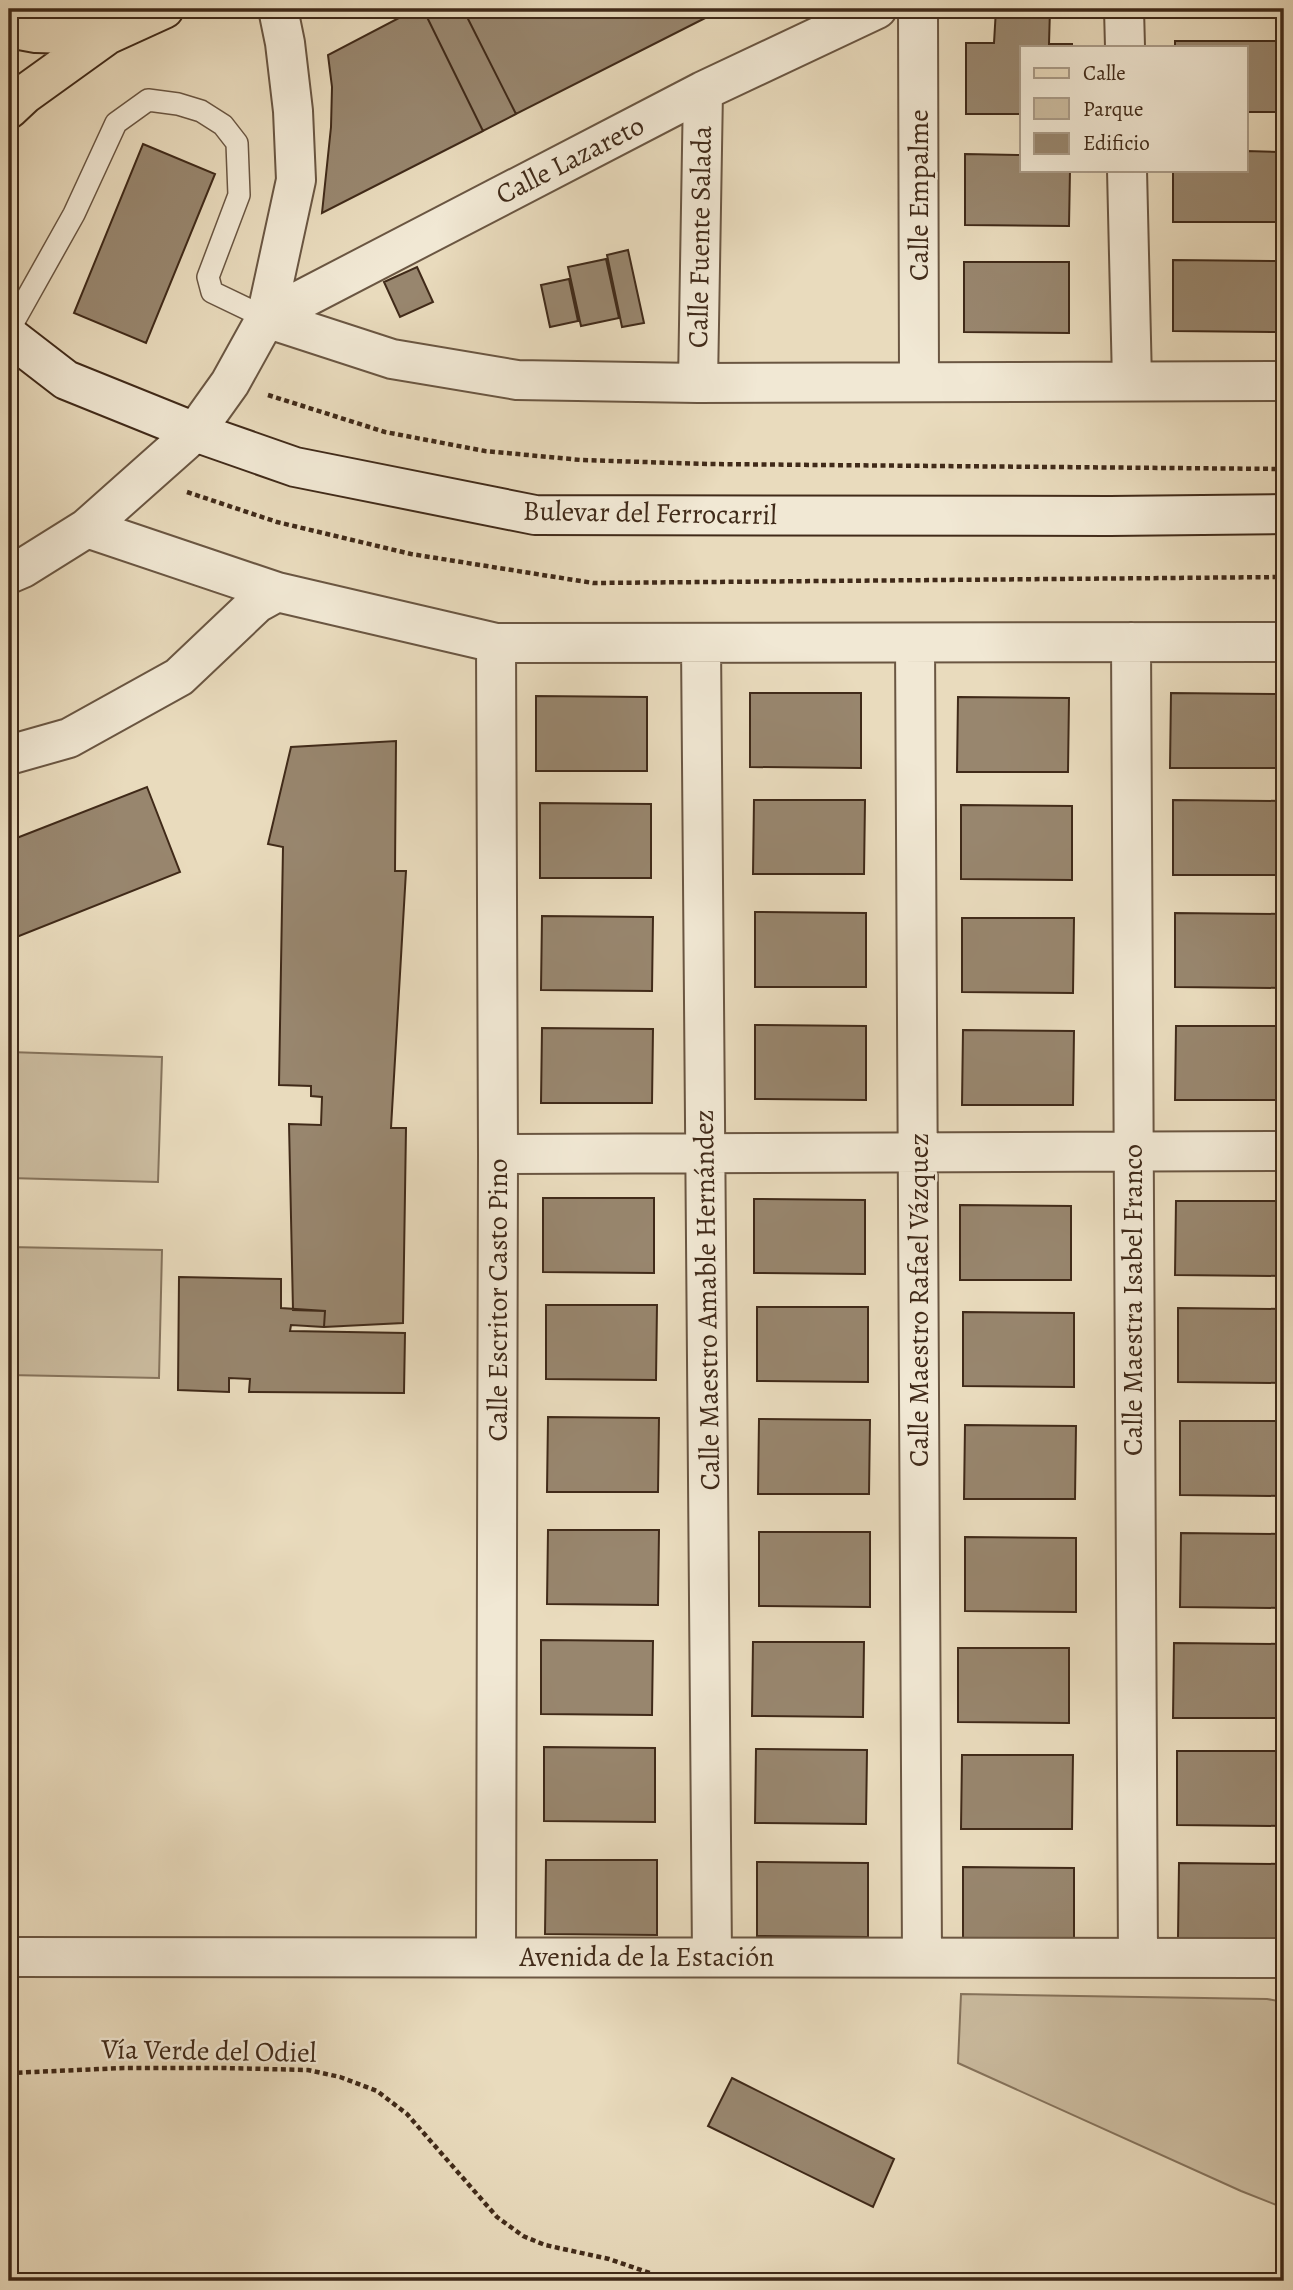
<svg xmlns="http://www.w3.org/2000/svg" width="1293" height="2290" font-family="Alegreya,serif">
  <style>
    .green { fill: #ccbda1; stroke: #86745d; stroke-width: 2 }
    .building { fill: #98866e; stroke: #402a19; stroke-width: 2 }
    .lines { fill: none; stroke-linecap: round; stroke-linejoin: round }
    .lane-casing { stroke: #6a5642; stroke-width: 24 }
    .street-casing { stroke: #6a5642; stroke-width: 42 }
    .secondary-casing { stroke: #402a19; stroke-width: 42 }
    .primary-casing { stroke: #402a19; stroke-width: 42 }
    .path { stroke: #402a19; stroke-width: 4.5; stroke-dasharray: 5 3.5; stroke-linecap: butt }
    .lane { stroke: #f1e8d4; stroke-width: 21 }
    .street { stroke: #f1e8d4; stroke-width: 38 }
    .secondary { stroke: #f1e8d4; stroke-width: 38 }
    .primary { stroke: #e9dbbd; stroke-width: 38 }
    .labels { text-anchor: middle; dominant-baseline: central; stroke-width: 5; stroke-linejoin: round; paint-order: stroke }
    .street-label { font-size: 28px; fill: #402a19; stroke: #f1e8d4 }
  </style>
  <rect width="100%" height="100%" fill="#e9dbbd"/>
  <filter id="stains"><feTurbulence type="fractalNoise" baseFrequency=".00286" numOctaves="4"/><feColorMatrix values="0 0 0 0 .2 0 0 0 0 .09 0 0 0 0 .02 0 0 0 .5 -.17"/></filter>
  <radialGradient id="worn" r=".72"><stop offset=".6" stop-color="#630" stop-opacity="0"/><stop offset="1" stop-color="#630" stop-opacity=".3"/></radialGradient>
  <path class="green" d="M9,1052L162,1057L158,1182L9,1178Z
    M9,1247L162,1250L159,1378L9,1375Z
    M961,1994L1267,1999L1284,2002V2208L1241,2191L958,2063Z"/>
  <path class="building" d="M416,9H423L483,131L322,213L331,127L332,87L328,55Z
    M423,9H463L516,114L483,131Z
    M463,9H723L516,114Z
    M996,9H1068H1050L1049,44H1072V47H1022V114H966V43H994Z
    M1175,41H1280V112H1246V47H1175Z
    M143,144L215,174L146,343L74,313Z
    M1246,151L1278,152V222H1173V170H1246Z
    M965,154L1022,155V170H1070L1069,226L965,225Z
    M628,250L644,323L622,327L607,255Z
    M606,259L619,318L581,326L568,267Z
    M1173,260L1279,261L1277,332L1173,331Z
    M964,262H1069V333L964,332Z
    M417,267L433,302L400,317L384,282Z
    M569,279L578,321L550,327L541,285Z
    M750,693H861V768L750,767Z
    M1171,693L1282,694V768H1170Z
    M536,696L647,697V771H536Z
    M958,697L1069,698L1068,772H957Z
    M396,741L395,871H406L391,1128H406L403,1323L324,1327L325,1311L293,1310L289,1124L321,1125L322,1097L311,1096V1086L279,1085L283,847L268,844L291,747Z
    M147,787L180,872L9,940V841Z
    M754,800H865L864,874H753Z
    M1173,800L1284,801V875H1173Z
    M540,803L651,804V878H540Z
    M961,805L1072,806V880L961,879Z
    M755,912L866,913V987H755Z
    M1175,913L1284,914V988L1175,987Z
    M542,916L653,917L652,991L541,990Z
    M962,918H1074L1073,993L962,992Z
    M755,1025L866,1026V1100L755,1099Z
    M1176,1026H1284V1100H1175Z
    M542,1028L653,1029L652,1103H541Z
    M963,1030L1074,1031L1073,1105H962Z
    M543,1198H654V1273L543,1272Z
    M754,1199L865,1200V1274L754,1273Z
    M1176,1201H1284V1276L1175,1275Z
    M960,1205L1071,1206V1280H960Z
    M179,1277L281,1279V1308L325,1311L324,1327L291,1325L290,1331L405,1333L404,1393L249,1392L250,1379L229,1378V1392L178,1390Z
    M546,1305H657L656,1380L546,1379Z
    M757,1307H868V1382L757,1381Z
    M1178,1308L1284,1309V1383L1178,1382Z
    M963,1312L1074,1313V1387L963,1386Z
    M548,1417L659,1418L658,1492H547Z
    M759,1419L870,1420L869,1494H758Z
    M1180,1421H1284V1496L1180,1495Z
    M965,1425L1076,1426L1075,1499H964Z
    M548,1530H659L658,1605L547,1604Z
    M759,1532H870V1607L759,1606Z
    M1181,1533L1284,1534V1608L1180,1607Z
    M965,1537L1076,1538V1612L965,1611Z
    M541,1640L653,1641L652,1715L541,1714Z
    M753,1642H864L863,1717L752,1716Z
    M1174,1643L1284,1644V1718H1173Z
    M958,1648H1069V1723L958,1722Z
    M544,1747L655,1748V1822L544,1821Z
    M756,1749L867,1750L866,1824L755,1823Z
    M1177,1751H1284V1826L1177,1825Z
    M962,1755H1073L1072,1829H961Z
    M546,1860H657V1935L545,1934Z
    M757,1862L868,1863V1937L757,1936Z
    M1179,1863L1284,1864V1938H1178Z
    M963,1867L1074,1868V1942H963Z
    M732,2078L894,2159L873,2207L708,2126Z"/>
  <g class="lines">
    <g class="lane-casing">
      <path id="lane" d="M9,330L74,214L116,123L148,100L178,104L201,111L223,125L237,143L239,195L208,277L212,292L266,318"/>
    </g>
    <g class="street-casing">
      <path id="street" d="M918,9L919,382
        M1124,9L1125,47
        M1127,170L1132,381
        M266,318L392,359L517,380L698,383L1284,381
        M266,318L703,91L877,9
        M698,383L703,91
        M87,528L277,592L496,643L1284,642
        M9,574L23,568L87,528L195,432L230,383L266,318L296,180L293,111L285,43L278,9
        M1131,642L1138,1958
        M496,643L498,1154L496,1956
        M701,643L712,1957
        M915,643L922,1957
        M9,755L69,738L179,677L257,603L277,592
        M498,1154L1284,1151
        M9,1957L1284,1958"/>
    </g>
    <g class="secondary-casing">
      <path id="secondary" d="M9,336L66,380L195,432L295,467L535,515L1110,516L1284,514"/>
    </g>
    <g class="primary-casing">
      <path id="primary" d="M9,28L36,33L107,35
        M9,109L25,94L107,35L164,9"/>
    </g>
    <path class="path" d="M268,395L385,432L485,451L581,460L707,464L1284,469
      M187,492L277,522L411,554L593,583L1284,577
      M9,2073L124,2068H224L308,2070L340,2077L377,2091L407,2114L497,2217L523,2236L545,2245L609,2259L673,2281"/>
    <use href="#lane" class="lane"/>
    <use href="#street" class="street"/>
    <use href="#secondary" class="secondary"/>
    <use href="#primary" class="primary"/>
  </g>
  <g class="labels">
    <g class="street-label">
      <text transform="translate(570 160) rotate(-27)">Calle Lazareto</text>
      <text transform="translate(919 195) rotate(-90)">Calle Empalme</text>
      <text transform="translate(700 237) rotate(-89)">Calle Fuente Salada</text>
      <text transform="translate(650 513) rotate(1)">Bulevar del Ferrocarril</text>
      <text transform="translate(498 1300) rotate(-90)">Calle Escritor Casto Pino</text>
      <text transform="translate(707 1300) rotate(-91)">Calle Maestro Amable Hernández</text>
      <text transform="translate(919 1300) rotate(-90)">Calle Maestro Rafael Vázquez</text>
      <text transform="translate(1133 1300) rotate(-90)">Calle Maestra Isabel Franco</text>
      <text x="647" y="1957">Avenida de la Estación</text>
      <text transform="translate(209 2051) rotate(1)">Vía Verde del Odiel</text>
    </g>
  </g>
  <rect width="1293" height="2290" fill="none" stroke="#e9dbbd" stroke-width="35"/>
  <rect x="10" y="10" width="1272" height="2269" fill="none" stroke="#402a19" stroke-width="3.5"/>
  <rect x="18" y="18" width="1258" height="2255" fill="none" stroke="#402a19" stroke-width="2"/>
  <rect x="1020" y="46" width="228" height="126" fill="#f1e8d4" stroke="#aa9c89" stroke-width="2"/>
  <rect x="1034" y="68" width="35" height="10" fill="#e9dbbd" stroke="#aa9c89" stroke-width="2"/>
  <text x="1083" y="80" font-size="21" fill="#402a19">Calle</text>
  <rect x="1034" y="98" width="35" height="21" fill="#ccbda1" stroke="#aa9c89" stroke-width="2"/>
  <text x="1083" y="116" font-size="21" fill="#402a19">Parque</text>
  <rect x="1034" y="133" width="35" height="21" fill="#98866e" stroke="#aa9c89" stroke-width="2"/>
  <text x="1083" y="150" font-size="21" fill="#402a19">Edificio</text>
  <rect width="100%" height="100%" filter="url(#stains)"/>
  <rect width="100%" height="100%" fill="url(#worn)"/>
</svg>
